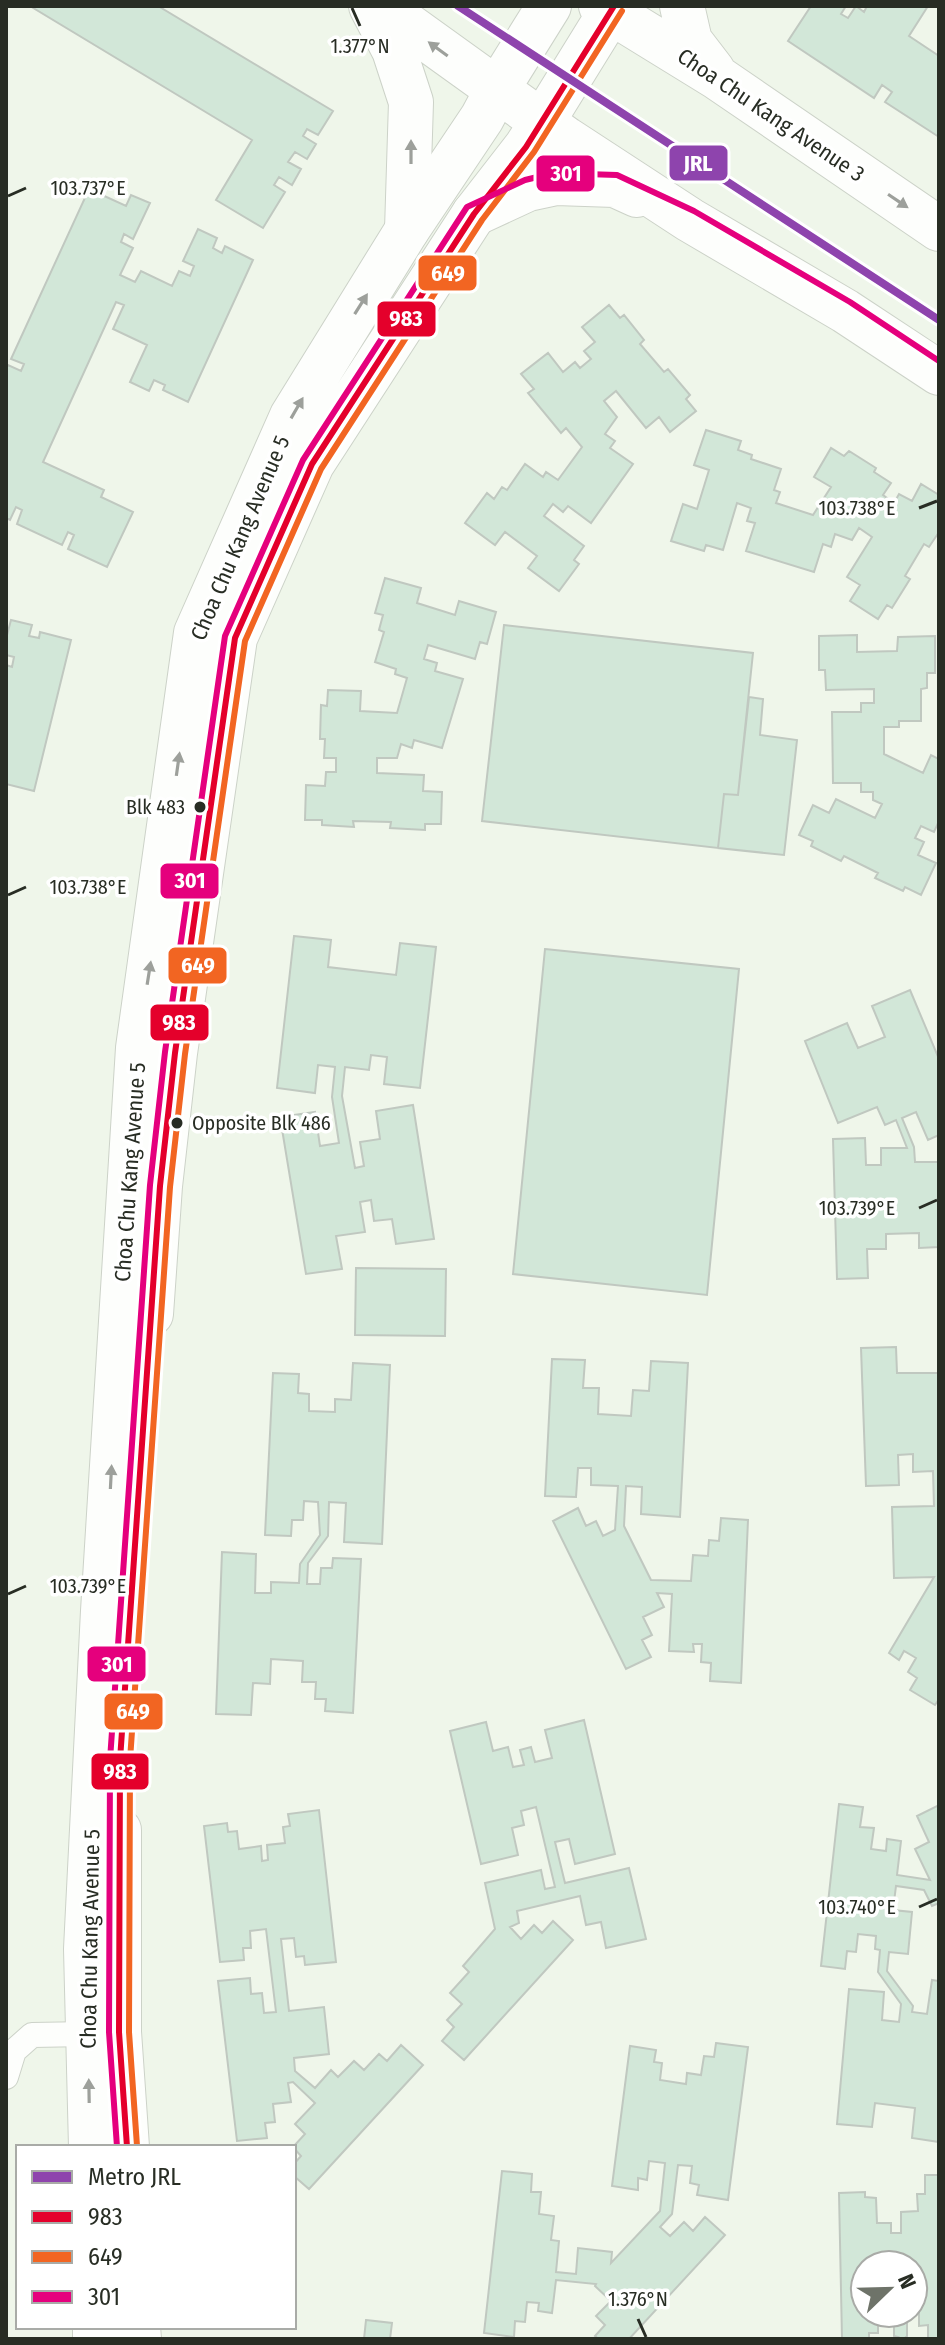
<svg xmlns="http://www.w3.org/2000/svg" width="945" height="2345" font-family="'Fira Sans Condensed',sans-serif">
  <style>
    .building { fill: #d2e7d8; stroke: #c0c8c0; stroke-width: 2 }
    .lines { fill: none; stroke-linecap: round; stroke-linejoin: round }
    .service-casing { stroke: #ccd2c8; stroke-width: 26 }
    .minor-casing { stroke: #ccd2c8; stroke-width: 46 }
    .tertiary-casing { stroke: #ccd2c8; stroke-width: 46 }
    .service { stroke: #fdfefc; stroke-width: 24 }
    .minor { stroke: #fdfefc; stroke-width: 44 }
    .tertiary { stroke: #fdfefc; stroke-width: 44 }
    .bus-1-casing { stroke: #fff; stroke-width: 12 }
    .bus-2-casing { stroke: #fff; stroke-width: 12 }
    .bus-3-casing { stroke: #fff; stroke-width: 12 }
    .bus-1 { stroke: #e4002b; stroke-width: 6 }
    .bus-2 { stroke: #f26522; stroke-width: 6 }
    .bus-3 { stroke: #e5007d; stroke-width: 6 }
    .metro-1-casing { stroke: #fff; stroke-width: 14 }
    .metro-1 { stroke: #8e44ad; stroke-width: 8 }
    .oneway { fill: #9da09b }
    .ticks { fill: none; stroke: #282d24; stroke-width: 3 }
    .bus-dot { fill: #282d24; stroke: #fff; stroke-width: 3 }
    .labels { text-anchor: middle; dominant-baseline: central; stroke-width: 7; stroke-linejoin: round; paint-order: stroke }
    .bus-label { font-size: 20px; fill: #282d24; stroke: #fff; text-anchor: end }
    .street-label { font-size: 22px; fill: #282d24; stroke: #fff }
    .ticks-label { font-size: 20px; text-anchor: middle; fill: #282d24; stroke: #fff; stroke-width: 7; stroke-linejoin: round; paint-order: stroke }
    .line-badge { stroke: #fff; stroke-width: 3 }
    .badge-label { font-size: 22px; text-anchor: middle; font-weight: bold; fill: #fff }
  </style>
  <rect width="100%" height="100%" fill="#eff6ea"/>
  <path class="building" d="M30,6H158L333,111L318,135L307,129L303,136L316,144L307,159L295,152L288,162L301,169L292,185L279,177L274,185L285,192L263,228L216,200L252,140Z
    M811,6H846L841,14L848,18L856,6L864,12L867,6H928L909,36L939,56V137L885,102L892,92L882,85L874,98L788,41Z
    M89,189L126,206L131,195L150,203L133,239L124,234L121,242L133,248L120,275L135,282L141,271L172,286L179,271L190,276L194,266L183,261L198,229L217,238L213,248L222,253L225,246L253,260L188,402L163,390L165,385L154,380L149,391L130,382L147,345L113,329L124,305L116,302L43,462L104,490L101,497L133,512L107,567L68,549L74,535L68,532L62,545L17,524L22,510L16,507L10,520L6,518V369L8,365L21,371L24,364L11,359Z
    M609,305L620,318L624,315L644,340L640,344L664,372L668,369L690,395L686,399L696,411L670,432L659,417L646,428L616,391L604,401L617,417L605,434L615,441L610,448L633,464L591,523L568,506L563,512L553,504L544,516L584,546L574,560L579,564L559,591L528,568L537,556L505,532L495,545L465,523L487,493L494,499L502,487L507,490L525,464L543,477L546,472L558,480L582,447L566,428L561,433L528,393L534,389L521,374L548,353L563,372L575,362L580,368L591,359L584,351L595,342L582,327Z
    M706,430L741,441L738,450L752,455L751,459L781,469L774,490L780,492L776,503L813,515L831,487L814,477L831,448L844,456L849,451L876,468L874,472L891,483L883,495L894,503L899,494L912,501L921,484L939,495V532L929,547L924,544L905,576L910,579L892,608L887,605L878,619L850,601L860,585L847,577L872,537L859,528L852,540L835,534L831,547L823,544L814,572L746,551L755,523L747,521L751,508L737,503L723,550L706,545L704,551L671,541L683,504L697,509L709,470L694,465Z
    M385,578L421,588L417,603L455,615L459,601L496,612L487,644L480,642L475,659L428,645L424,659L437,663L435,671L463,679L442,748L414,740L412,748L401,744L397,758H377V773L424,775L423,791L442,792L441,824H425V830L390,828L391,822L353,821L354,827L322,825V820H305L306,785L325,786L326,772H336V758H324L325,739H320L321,705L327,706L328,690L361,691L360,711L397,713L407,678L395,674L396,669L375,662L384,632L379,630L383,615L375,613Z
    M11,620L32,625L29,636L39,638L40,632L71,640L34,791L6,784V665L12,667L14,657L6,655V639Z
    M504,625L753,653L738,795L724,794L718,848L482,821Z
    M857,635V652L897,651L898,637L935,636V673H927V688L921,689V721H899V727H884V754L923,773L931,755L939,759V821L934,832L921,826L915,838L924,842L918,855L936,863L921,895L905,887L903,891L875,878L878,873L844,856L841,861L811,846L813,841L799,835L813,805L829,813L836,799L875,818L882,804L873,800V792H861V783H833L832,712H861V703H874V689L826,690L825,670H819V636Z
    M749,697L763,699L760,735L797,740L784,855L718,848L724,794L738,795Z
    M294,936L331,940L328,967L396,975L400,943L436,947L420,1088L384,1084L387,1057L371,1055L369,1070L345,1067L342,1096L355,1168L364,1166L360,1142L380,1139L376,1111L413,1105L434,1239L396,1244L392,1219L374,1221L371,1200L360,1202L365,1232L336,1236L342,1269L306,1274L280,1117L315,1112L320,1146L339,1143L332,1097L335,1067L318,1065L315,1093L277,1088Z
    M545,949L739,969L707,1295L513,1274Z
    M910,990L939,1059V1135L928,1140L916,1112L902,1118L914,1147L915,1162H939V1247L919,1248V1233L886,1234V1249H867L868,1278L837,1279L833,1139L865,1138L866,1165H881V1148H907L896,1120L885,1125L877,1107L838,1123L805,1041L847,1023L858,1048L885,1037L872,1006Z
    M356,1268L446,1269L445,1336L355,1335Z
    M896,1347L897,1373H939V1699L935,1705L910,1690L917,1678L908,1672L916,1658L904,1651L899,1660L889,1653L934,1577L894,1578L892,1507L934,1506L933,1471L913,1472V1454L898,1455L899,1485L866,1486L861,1348Z
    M552,1359L585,1360L583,1388H599L598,1414L631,1416L633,1390L649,1391L651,1361L688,1363L680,1517L641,1514L642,1487L626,1486L624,1526L651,1580L691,1581L693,1555L708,1556L709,1540L719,1541L721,1518L748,1520L741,1683L710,1681L711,1663L701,1662L702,1644H693L694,1652L669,1651L672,1594L657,1593L664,1607L643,1617L652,1635L642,1640L651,1657L626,1669L553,1521L578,1508L586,1526L596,1521L603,1536L615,1530L618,1486L591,1485V1468H578L576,1497L545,1496Z
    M353,1363L390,1365L382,1544L344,1542L346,1503L329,1502L328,1536L308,1563L307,1584H320L321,1568H332L333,1558L361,1559L353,1713L325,1711L326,1699H315L316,1682H302L303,1661L271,1659L270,1684L253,1683L251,1715L216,1714L222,1552L256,1554L255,1593H271V1582L299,1583L300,1564L320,1535L318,1502L304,1501L303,1520H292L291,1536L265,1535L273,1373L299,1374L298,1393L309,1394V1411L335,1412V1399L351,1400Z
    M584,1720L615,1854L575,1864L569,1839L555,1842L565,1883L629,1868L646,1939L606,1948L601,1922L586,1925L580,1896L517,1911L519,1923L510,1927L521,1939L534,1925L542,1933L553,1921L573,1940L464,2060L442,2041L454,2027L447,2020L462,2004L450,1993L469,1972L463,1966L495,1929L485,1883L541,1870L545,1889L555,1887L536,1807L521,1811L524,1825L512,1828L518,1855L481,1864L450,1731L486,1722L493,1751L508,1747L513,1767L524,1765L520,1750L531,1747L535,1762L552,1758L545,1730Z
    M839,1804L863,1807L860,1827L874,1828L871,1849L886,1851L887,1839L901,1841L897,1875L930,1880L915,1849L929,1842L917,1816L939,1805V1903L932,1906L924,1890L896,1886L893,1910L912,1912L908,1954L889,1952L887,1971L913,2006L912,2012L927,2014L932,1980L939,1981V2142L912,2138L915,2108L875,2103L872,2127L837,2124L849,1989L884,1992L882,2020L899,2022L901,2004L878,1972L880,1950L875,1949L876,1936L858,1934L856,1952L847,1951L845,1969L821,1966Z
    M319,1810L336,1962L305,1965L304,1956L296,1957L294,1938L281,1939L289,2011L324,2007L329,2054L294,2058L295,2071L315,2088L331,2070L338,2077L354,2061L364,2070L379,2054L387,2061L401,2045L423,2065L309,2189L294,2176V2164L301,2156L293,2147L305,2134L295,2124L315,2103L293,2082L288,2083L291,2102L273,2104L275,2122L265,2123L267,2138L237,2141L218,1981L250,1978L251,1994L262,1993L264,2013L276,2012L266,1929L250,1931L251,1948H243L244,1960L220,1962L204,1826L227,1823L228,1832L237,1831L239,1849L261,1846L262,1861L268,1860L267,1845L285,1843L283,1827L290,1826L288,1814Z
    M716,2043L748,2047L728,2200L697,2195L699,2185L690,2183L692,2166L678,2165L672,2214L660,2227L670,2236L684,2222L693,2231L705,2217L725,2235L629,2339H598L595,2336L605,2325L596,2316L611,2301L595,2286L596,2284L556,2280L552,2313L538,2311L539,2303L527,2302L525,2322L515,2321L514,2337L484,2333L502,2171L532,2174L531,2192H541L539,2214L554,2216L551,2240L559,2241L556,2272L576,2274L578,2248L612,2252L611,2263L660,2211L665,2163L649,2161L647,2180L638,2178V2190L612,2186L630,2046L656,2050L654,2062L662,2063L660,2080L686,2084L687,2073L701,2075L704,2056L714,2057Z
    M925,2175H939V2339H928V2325L919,2326V2306H913V2265H865V2313H907V2336L904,2339H896L898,2337L894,2336V2313L878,2314V2333H869V2339H842L839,2193L865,2192V2197L876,2198L877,2223H891V2233H901V2212L918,2211L917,2194H925Z
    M366,2320L392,2323L390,2339H364Z"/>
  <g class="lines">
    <g class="service-casing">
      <path id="service" d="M6,2077L14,2051L32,2035L88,2034"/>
    </g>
    <g class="minor-casing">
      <path id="minor" d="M151,1314L160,1186L175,1053L235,638L312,464L474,214L526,147L543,121
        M119,1830V2032L127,2147
        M91,2147L86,1949L103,1611L138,1048L196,633L292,416L407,230L482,118L498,88
        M95,2327V2339
        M138,2327L139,2339"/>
    </g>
    <g class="tertiary-casing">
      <path id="tertiary" d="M371,6L394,50L411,102L407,230
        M381,6L566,139L690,220L845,311L939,373
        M601,6L718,78L939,229
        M682,6L690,41L713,71
        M498,88L549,6
        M543,121L614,6
        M474,214L528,189L556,183L615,185L637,195"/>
    </g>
    <use href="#service" class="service"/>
    <use href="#minor" class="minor"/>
    <use href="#tertiary" class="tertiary"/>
    <g class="bus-1-casing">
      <path id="bus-1" d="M127,2147L119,2032L120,1760L160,1186L175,1053L235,638L312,464L474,214L526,147L614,6"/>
    </g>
    <g class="bus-2-casing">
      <path id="bus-2" d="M137,2146L129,2032L130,1760L170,1187L185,1054L245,641L321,469L482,220L534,152L622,11"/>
    </g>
    <g class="bus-3-casing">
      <path id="bus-3" d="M117,2147L109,2032L110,1760L150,1185L165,1052L225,636L303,460L467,207L525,180L554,173L617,175L694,211L850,302L939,361"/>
    </g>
    <use href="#bus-1" class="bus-1"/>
    <use href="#bus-2" class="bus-2"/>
    <use href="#bus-3" class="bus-3"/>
    <g class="metro-1-casing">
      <path id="metro-1" d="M458,6L939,320"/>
    </g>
    <use href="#metro-1" class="metro-1"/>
  </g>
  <defs><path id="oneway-solid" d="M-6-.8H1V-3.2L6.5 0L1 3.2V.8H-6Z" transform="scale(2)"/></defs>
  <g class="oneway">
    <use href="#oneway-solid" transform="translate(438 49) rotate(-144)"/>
    <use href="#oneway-solid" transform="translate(411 152) rotate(-90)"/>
    <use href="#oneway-solid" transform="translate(898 201) rotate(34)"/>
    <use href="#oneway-solid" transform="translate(361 304) rotate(-58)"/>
    <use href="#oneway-solid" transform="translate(297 408) rotate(-60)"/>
    <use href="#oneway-solid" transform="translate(178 764) rotate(-82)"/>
    <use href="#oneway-solid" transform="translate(149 973) rotate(-81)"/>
    <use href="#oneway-solid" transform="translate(111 1477) rotate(-87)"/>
    <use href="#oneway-solid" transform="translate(89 2091) rotate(-91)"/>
  </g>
  <path class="ticks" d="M352,8L360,26M8,196L26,188M919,508L937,501M8,895L26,887M919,1208L937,1200M8,1594L26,1586M919,1907L937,1899M638,2319L646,2337"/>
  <g class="bus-dot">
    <circle cx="200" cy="807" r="7"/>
    <circle cx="177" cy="1123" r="7"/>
  </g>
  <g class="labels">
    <g class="bus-label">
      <text x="185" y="807">Blk 483</text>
      <text x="192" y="1123" text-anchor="start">Opposite Blk 486</text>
    </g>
    <g class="street-label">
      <text transform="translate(771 115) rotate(34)">Choa Chu Kang Avenue 3</text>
      <text transform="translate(240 538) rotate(-67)">Choa Chu Kang Avenue 5</text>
      <text transform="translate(130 1172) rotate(-86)">Choa Chu Kang Avenue 5</text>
      <text transform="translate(90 1939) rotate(-89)">Choa Chu Kang Avenue 5</text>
    </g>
  </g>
  <g class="ticks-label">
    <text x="360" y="53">1.377°N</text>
    <text x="88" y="195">103.737°E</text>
    <text x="857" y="515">103.738°E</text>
    <text x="88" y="894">103.738°E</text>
    <text x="857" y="1215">103.739°E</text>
    <text x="88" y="1593">103.739°E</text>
    <text x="857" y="1914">103.740°E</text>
    <text x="638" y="2306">1.376°N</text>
  </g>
  <g class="line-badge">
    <rect x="668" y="144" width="61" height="38" rx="8" fill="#8e44ad"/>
    <rect x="535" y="154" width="61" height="39" rx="8" fill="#e5007d"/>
    <rect x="417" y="254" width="61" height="38" rx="8" fill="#f26522"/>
    <rect x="376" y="300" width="61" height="38" rx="8" fill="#e4002b"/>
    <rect x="159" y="862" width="61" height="38" rx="8" fill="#e5007d"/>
    <rect x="167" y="946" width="61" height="39" rx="8" fill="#f26522"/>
    <rect x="149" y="1003" width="61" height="39" rx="8" fill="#e4002b"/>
    <rect x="86" y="1645" width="61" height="38" rx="8" fill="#e5007d"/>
    <rect x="103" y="1692" width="61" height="39" rx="8" fill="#f26522"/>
    <rect x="90" y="1752" width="60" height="39" rx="8" fill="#e4002b"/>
  </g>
  <g class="badge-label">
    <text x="698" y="171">JRL</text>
    <text x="566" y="181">301</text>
    <text x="448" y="281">649</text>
    <text x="406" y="326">983</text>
    <text x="190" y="888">301</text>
    <text x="198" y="973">649</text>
    <text x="179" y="1030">983</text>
    <text x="117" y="1672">301</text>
    <text x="133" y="1719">649</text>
    <text x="120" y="1779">983</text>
  </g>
  <rect width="945" height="2345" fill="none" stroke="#282d24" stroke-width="16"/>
  <rect x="16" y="2145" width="280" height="184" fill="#ffffff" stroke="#a9aba7" stroke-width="2"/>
  <rect x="32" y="2171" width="40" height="12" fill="#8e44ad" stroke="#a9aba7" stroke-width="2"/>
  <text x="88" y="2185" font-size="24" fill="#282d24">Metro JRL</text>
  <rect x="32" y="2211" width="40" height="12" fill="#e4002b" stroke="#a9aba7" stroke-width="2"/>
  <text x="88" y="2225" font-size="24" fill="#282d24">983</text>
  <rect x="32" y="2251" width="40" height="12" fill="#f26522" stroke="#a9aba7" stroke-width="2"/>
  <text x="88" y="2265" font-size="24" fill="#282d24">649</text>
  <rect x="32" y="2291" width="40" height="12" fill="#e5007d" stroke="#a9aba7" stroke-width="2"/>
  <text x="88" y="2305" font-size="24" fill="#282d24">301</text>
  <g transform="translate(889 2289) rotate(67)"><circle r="38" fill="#ffffff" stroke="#a9aba7" stroke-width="2"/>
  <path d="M0-6L14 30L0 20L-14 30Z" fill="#6e7369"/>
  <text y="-12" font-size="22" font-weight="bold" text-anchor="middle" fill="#282d24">N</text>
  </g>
</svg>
